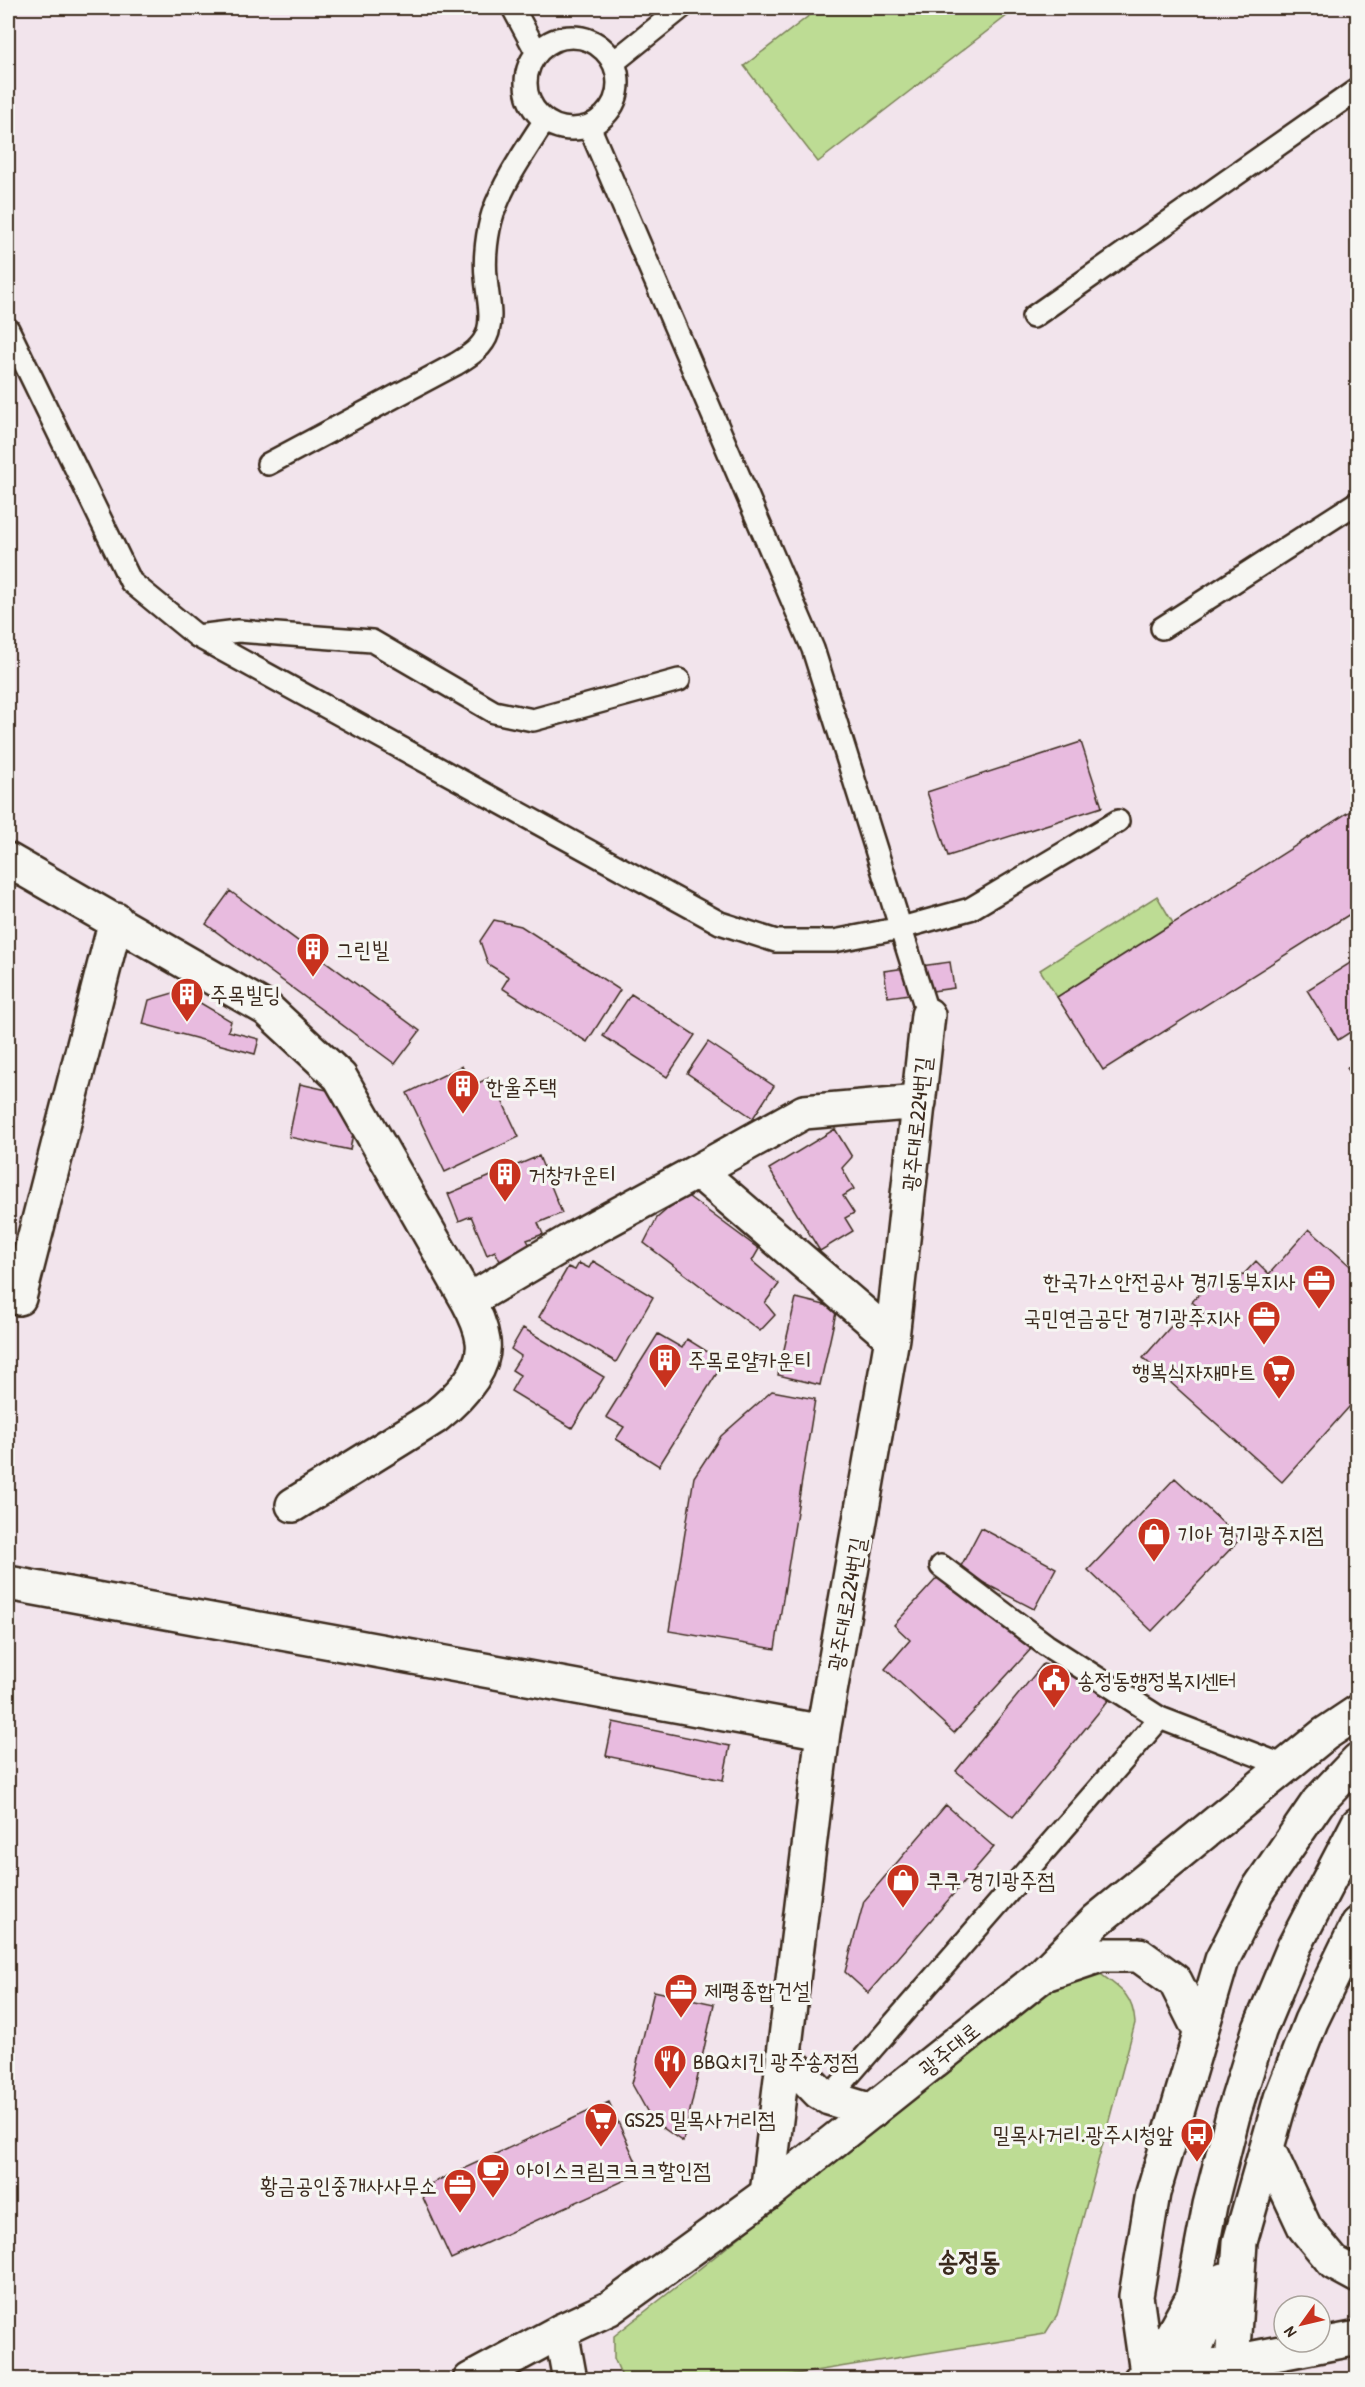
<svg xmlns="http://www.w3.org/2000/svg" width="1365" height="2387" font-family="'Patrick Hand','Poor Story',sans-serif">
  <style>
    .green { fill: #bddc94; stroke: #7c8359; stroke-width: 1.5 }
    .building { fill: #e8bbdf; stroke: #3b2a1e; stroke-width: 1.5 }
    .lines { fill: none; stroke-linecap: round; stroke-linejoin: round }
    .service-casing { stroke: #3b2a1e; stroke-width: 26 }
    .minor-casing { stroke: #3b2a1e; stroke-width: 38 }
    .tertiary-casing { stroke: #3b2a1e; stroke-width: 38 }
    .service { stroke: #f6f6f2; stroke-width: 21 }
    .minor { stroke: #f6f6f2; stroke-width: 33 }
    .tertiary { stroke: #f6f6f2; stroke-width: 33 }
    .labels { text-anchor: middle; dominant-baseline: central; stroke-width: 6; stroke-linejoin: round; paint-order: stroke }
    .poi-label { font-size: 22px; fill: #3b2a1e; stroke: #f6f6f2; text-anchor: start }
    .street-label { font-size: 22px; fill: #3b2a1e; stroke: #f6f6f2 }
    .quarter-label { font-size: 26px; font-weight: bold; fill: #3b2a1e; stroke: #f6f6f2 }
  </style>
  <rect width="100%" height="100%" fill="#f2e4ec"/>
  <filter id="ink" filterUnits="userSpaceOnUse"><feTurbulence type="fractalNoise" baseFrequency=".0167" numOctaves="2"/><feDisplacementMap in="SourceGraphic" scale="12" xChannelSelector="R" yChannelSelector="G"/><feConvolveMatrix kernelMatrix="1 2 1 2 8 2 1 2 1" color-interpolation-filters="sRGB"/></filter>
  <g filter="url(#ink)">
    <path class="green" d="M819,8H1017L818,162L744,66Z
      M1157,896L1173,923L1057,997L1040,970Z
      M1095,1970C1118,1987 1133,1993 1135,2023L1057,2315L1045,2334L765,2379H623L614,2358V2336L1066,1980Z"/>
    <path class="building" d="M1081,742L1102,807L948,856L927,792Z
      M1358,806V909L1103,1070L1057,997Z
      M230,891L420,1031L395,1064L206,924Z
      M494,920L521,926L620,990L587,1042L502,988L509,977L488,964L480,941Z
      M1358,958V1027L1338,1040L1307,990Z
      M950,962L954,988L888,997L884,971Z
      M180,991L231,1021L228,1031L259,1039L255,1054L143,1024L149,1000Z
      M631,994L695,1035L667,1077L603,1036Z
      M708,1042L774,1086L753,1118L687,1073Z
      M1358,1061V1084L1347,1068Z
      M462,1066L472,1086L491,1077L519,1137L445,1172L407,1093Z
      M300,1084L336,1092L346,1105L344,1120L355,1122L350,1150L289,1137Z
      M835,1129L852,1157L842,1168L854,1189L843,1196L854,1213L845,1218L853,1231L820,1251L769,1169Z
      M539,1156L562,1213L538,1223L543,1234L527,1240L531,1247L500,1261L495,1251L487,1255L471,1216L459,1221L448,1194Z
      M685,1194L759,1249L752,1261L779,1284L765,1303L775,1315L760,1331L644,1243L657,1218Z
      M1309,1229L1358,1273V1397L1282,1482L1143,1358L1180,1316L1191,1326L1204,1312L1192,1302L1216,1276L1230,1289L1256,1261L1269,1274Z
      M593,1261L653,1297L616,1362L539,1317L568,1267L575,1270L579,1263L589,1268Z
      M796,1298L837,1308L820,1385L778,1375Z
      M523,1328L604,1377L572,1428L511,1391L520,1375L512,1370L521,1356L511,1349Z
      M658,1334L682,1348L687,1339L724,1362L659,1466L616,1439L624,1427L606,1417Z
      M772,1391L815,1399L775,1649L669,1631L694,1477L721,1436Z
      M1175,1478L1240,1539L1152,1631L1088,1570Z
      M981,1528L1056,1568L1034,1609L959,1570Z
      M938,1577L951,1589L957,1582L1031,1649L954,1733L885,1669L910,1640L894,1625Z
      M1043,1664L1082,1671L1111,1697L1013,1817L956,1771Z
      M613,1722L730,1746L723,1780L606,1756Z
      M946,1805L994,1847L868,1993L845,1972L864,1901Z
      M654,1991L714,2004L683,2142L652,2120L632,2084Z
      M609,2102L641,2173L451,2259L419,2189Z"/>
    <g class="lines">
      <g class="service-casing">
        <path id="service" d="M513,8L537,53
          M526 83a46 46 0 1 1 92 0a46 46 0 1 1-92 0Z
          M614,62L681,8
          M589,126L813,649L928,1015
          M1033,317L1358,89
          M8,329L131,582L197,636L720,923L776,941H834L901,928L970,909L1118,821
          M268,464L456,364C469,356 483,348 488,332C493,314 487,295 486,277C484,257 487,232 493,213C505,179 526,150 545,120
          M1162,628L1358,502
          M197,636L238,631L372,641L494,712L533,720L679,680
          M941,1566L1046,1645L1160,1718L1285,1766
          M829,2098L1160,1718"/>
      </g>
      <g class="minor-casing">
        <path id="minor" d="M8,860L267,1009L340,1077L468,1301L573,1239L698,1171L892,1338
          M698,1171L804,1112L919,1102
          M19,1298L116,920
          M293,1505L435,1417C456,1400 487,1371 483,1341C481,1326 475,1314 468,1301
          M8,1583L823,1732
          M784,2056L819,2092L829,2098L872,2111
          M767,2194L823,1732L892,1338L928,1015
          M470,2380L561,2331"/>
      </g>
      <g class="tertiary-casing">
        <path id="tertiary" d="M1048,1973L1101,1955H1139L1175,1981L1200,2031
          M1267,2147L1305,2228L1334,2263L1358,2276
          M570,2380L561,2331L610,2308L767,2194L1041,1976L1097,1920L1325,1734L1358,1712
          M1140,2380L1358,2338
          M1147,2380L1192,2299L1210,2205L1233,2115L1259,2031L1294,1947L1358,1824
          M1148,2380L1136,2296L1153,2193L1222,1960L1257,1891L1318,1802L1358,1760
          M1182,2380L1224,2280
          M1231,2380L1240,2242L1281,2098L1311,2021L1358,1924"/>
      </g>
      <use href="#service" class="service"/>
      <use href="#minor" class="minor"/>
      <use href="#tertiary" class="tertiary"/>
    </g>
  </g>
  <defs>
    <g id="building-pin" transform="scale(1.725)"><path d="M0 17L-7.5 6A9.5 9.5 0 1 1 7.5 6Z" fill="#c8321e" stroke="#f6f6f2"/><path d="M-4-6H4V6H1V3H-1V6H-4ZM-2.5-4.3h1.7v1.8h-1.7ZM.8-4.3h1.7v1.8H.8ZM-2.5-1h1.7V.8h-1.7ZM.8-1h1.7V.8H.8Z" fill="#fff"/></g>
    <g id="office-pin" transform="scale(1.725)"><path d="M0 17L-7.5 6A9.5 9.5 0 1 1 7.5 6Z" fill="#c8321e" stroke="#f6f6f2"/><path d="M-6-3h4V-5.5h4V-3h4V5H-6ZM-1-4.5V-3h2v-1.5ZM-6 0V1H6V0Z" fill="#fff"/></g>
    <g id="supermarket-pin" transform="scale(1.725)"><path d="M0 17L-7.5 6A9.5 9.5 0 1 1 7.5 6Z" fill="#c8321e" stroke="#f6f6f2"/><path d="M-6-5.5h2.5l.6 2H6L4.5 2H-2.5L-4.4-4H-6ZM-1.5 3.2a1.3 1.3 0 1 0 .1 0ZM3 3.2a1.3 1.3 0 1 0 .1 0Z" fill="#fff"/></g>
    <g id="shop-pin" transform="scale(1.725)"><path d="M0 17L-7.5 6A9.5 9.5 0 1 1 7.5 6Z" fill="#c8321e" stroke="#f6f6f2"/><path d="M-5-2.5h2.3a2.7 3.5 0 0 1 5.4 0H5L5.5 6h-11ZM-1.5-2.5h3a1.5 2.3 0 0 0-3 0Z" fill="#fff"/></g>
    <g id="civic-pin" transform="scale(1.725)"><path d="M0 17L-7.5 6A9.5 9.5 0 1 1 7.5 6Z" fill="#c8321e" stroke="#f6f6f2"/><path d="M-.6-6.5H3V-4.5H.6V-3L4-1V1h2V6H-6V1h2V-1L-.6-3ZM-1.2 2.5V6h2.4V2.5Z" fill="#fff"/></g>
    <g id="restaurant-pin" transform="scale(1.725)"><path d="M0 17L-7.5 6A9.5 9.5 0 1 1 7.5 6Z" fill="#c8321e" stroke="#f6f6f2"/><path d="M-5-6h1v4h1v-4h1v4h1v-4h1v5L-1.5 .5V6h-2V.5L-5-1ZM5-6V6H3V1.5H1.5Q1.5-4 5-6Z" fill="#fff"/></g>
    <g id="bus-pin" transform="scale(1.725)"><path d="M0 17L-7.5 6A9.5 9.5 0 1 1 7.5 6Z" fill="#c8321e" stroke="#f6f6f2"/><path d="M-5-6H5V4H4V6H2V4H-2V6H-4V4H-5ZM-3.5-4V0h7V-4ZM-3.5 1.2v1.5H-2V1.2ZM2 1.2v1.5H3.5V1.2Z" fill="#fff"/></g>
    <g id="cafe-pin" transform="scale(1.725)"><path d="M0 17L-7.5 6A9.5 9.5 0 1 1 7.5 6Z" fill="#c8321e" stroke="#f6f6f2"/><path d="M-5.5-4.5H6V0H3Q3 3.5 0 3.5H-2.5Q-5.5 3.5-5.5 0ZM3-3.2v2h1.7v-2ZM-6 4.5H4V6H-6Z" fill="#fff"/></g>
  </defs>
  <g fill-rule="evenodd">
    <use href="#building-pin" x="313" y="949"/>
    <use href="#building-pin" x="187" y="994"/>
    <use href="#building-pin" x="463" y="1086"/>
    <use href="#building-pin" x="505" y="1174"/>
    <use href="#office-pin" x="1319" y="1281"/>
    <use href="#office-pin" x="1264" y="1317"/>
    <use href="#building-pin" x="665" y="1360"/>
    <use href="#supermarket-pin" x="1279" y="1371"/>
    <use href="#shop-pin" x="1154" y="1534"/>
    <use href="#civic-pin" x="1054" y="1680"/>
    <use href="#shop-pin" x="903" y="1880"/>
    <use href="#office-pin" x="681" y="1990"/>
    <use href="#restaurant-pin" x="670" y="2061"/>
    <use href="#supermarket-pin" x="601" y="2119"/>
    <use href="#bus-pin" x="1197" y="2134"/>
    <use href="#cafe-pin" x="493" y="2170"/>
    <use href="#office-pin" x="460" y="2185"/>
  </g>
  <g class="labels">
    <g class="poi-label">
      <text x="336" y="949">그린빌</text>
      <text x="210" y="994">주목빌딩</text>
      <text x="486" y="1086">한울주택</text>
      <text x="528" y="1174">거창카운티</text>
      <text x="1296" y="1281" text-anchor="end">한국가스안전공사 경기동부지사</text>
      <text x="1241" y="1317" text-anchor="end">국민연금공단 경기광주지사</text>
      <text x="688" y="1360">주목로얄카운티</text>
      <text x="1256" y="1371" text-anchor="end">행복식자재마트</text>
      <text x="1177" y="1534">기아 경기광주지점</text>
      <text x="1077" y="1680">송정동행정복지센터</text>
      <text x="926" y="1880">쿠쿠 경기광주점</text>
      <text x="704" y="1990">제평종합건설</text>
      <text x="693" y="2061">BBQ치킨 광주송정점</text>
      <text x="624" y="2119">GS25 밀목사거리점</text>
      <text x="1174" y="2134" text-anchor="end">밀목사거리.광주시청앞</text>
      <text x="516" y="2170">아이스크림크크크할인점</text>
      <text x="437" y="2185" text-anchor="end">황금공인중개사사무소</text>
    </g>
    <g class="street-label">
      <text transform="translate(916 1124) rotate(-84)">광주대로224번길</text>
      <text transform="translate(846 1604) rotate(-80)">광주대로224번길</text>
      <text transform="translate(949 2049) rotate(-39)">광주대로</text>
    </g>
    <g class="quarter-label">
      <text x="969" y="2260">송정동</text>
    </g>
  </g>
  <rect width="1365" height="2387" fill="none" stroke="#f6f6f2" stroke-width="30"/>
  <rect x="15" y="15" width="1335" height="2357" fill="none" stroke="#3b2a1e" stroke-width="2" filter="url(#ink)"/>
  <g transform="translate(1302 2324) rotate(236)"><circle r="28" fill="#f6f6f2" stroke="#aba49d" stroke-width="1.5"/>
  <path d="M0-4.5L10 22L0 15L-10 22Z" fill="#c8321e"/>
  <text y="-9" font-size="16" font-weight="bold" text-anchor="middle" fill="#3b2a1e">N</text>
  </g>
</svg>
